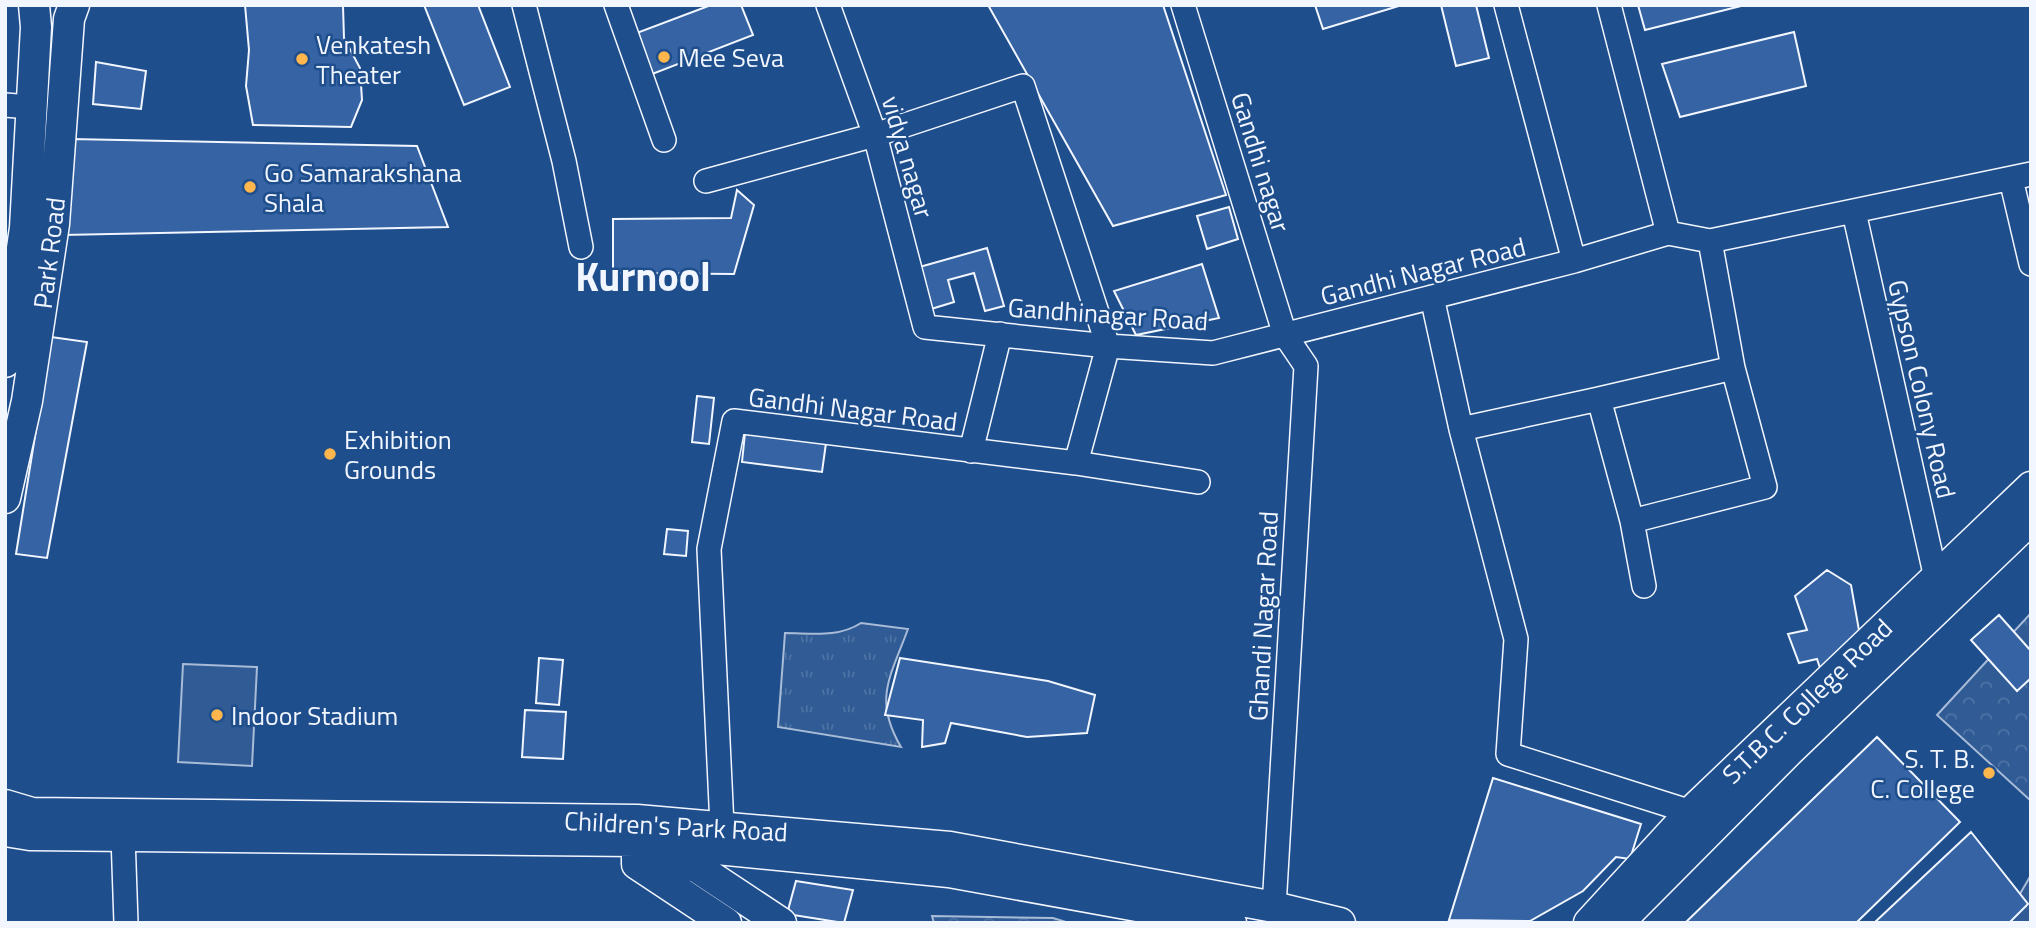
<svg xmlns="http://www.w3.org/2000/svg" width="2036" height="928" font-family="'Titillium Web',sans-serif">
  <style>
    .grass { fill: url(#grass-tufts); stroke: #a8bbd7; stroke-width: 2 }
    .park { fill: url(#park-crowns); stroke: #a8bbd7; stroke-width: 2 }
    .pitch { fill: #305b95; stroke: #a8bbd7; stroke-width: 2 }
    .building { fill: #3563a3; stroke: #f2f6ff; stroke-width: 2 }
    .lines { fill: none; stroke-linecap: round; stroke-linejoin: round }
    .minor-casing { stroke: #f2f6ff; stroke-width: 26 }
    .major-casing { stroke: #f2f6ff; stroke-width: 33 }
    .minor { stroke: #1f4e8c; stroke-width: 23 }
    .major { stroke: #1f4e8c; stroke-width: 30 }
    .poi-dot { fill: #ffb74d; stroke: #1f4e8c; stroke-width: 2.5 }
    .labels { text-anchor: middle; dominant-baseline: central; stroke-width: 5; stroke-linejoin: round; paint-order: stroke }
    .poi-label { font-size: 26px; fill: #f2f6ff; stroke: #1f4e8c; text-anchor: start }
    .street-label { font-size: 26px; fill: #f2f6ff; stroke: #1f4e8c }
    .town-label { font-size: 40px; font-weight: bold; fill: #f2f6ff; stroke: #1f4e8c }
  </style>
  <defs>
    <pattern id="grass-tufts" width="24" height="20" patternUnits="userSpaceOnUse" patternTransform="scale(1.75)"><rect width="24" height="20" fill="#305b95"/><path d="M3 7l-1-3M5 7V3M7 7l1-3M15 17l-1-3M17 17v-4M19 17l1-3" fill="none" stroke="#4e73a5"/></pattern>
    <pattern id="park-crowns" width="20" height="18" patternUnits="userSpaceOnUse" patternTransform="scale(1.75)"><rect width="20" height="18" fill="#305b95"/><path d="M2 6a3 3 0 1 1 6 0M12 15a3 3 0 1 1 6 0" fill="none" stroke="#4e73a5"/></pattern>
  </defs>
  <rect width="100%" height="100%" fill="#1f4e8c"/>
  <path class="grass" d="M861,623L908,629C890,678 873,699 901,747L778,727L785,633C811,633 838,638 861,623Z"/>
  <path class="park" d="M2031,613V801L1937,715Z
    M2031,875V923H2003Z
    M932,916L1053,918L1069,923H934Z"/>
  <path class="pitch" d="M183,664L257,667L252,766L178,762Z"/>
  <path class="building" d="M245,5L343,6L344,38L360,68L362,100L351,127L253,125L246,86L249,50Z
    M424,5H478L510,87L464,105Z
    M711,5H741L753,35L642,78L626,37Z
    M988,5H1163L1226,195L1113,226Z
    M1315,5H1402L1323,29Z
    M1441,5H1476L1489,58L1456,66Z
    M1638,5H1745L1645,30Z
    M1794,32L1806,86L1680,117L1662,64Z
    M96,62L146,71L141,109L93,104Z
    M71,139L417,146L448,227L63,235Z
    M737,190L754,205L734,274L613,273V219L731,218Z
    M1229,207L1238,239L1207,249L1197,216Z
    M987,248L1004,306L985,311L974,273L948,280L954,302L928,310L916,268Z
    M1202,264L1219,318L1136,335L1114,291Z
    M51,337L87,342L47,558L16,554Z
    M697,396L714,398L709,444L692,442Z
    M745,433L826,443L822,472L742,462Z
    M667,529L688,531L686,556L664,554Z
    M1827,570L1851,585L1860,636L1820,668L1817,659L1799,663L1788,634L1807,630L1795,596Z
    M1999,615L2031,651V678L2017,691L1971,640Z
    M539,658L563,660L559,705L536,703Z
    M900,658L1048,681L1095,695L1087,733L1027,737L951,723L945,743L922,747L923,720L885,715Z
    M525,710L566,712L563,759L522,757Z
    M1877,737L1960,822L1856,923H1685Z
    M1493,778L1641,824L1630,859L1616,857L1583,891L1530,921L1449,920Z
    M1971,832L2028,904L2009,923H1874Z
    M796,881L853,890L844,923L787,914Z"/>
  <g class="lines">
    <g class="minor-casing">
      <path id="minor" d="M524,5L564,161L581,247
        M616,5L664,140
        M828,5L875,135L925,327L1108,346L1213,353L1574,261L1668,233L1710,241L2031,174
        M1183,5L1285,335L1306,366L1274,907
        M1506,5L1574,261
        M1609,5L1668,233
        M5,105L30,107
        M2011,179L2031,264
        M706,181L875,135L1023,86L1108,346L1076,463
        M1854,212L1936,578
        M1432,297L1461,429L1599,399L1632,521L1644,586
        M1599,399L1733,368L1710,241
        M1461,429L1516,639L1508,754L1691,812
        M971,451L1000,334
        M1632,521L1765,487L1733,368
        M722,826L709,549L734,421L1076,463L1198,482
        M123,836L126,923"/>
    </g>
    <g class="major-casing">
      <path id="major" d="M5,362L25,228L36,27L34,5
        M5,498L27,401L54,224L69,19L74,5
        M5,805L32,813L637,820L950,847L1274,907L1340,923
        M637,824V864L726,923
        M5,831L30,835L636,841L949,872L1231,923
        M662,852L698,868L781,923
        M1589,923L1691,812L2031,487
        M1618,923L1790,750L2031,519"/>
    </g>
    <use href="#minor" class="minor"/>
    <use href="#major" class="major"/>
  </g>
  <g class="poi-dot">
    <circle cx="664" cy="57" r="7"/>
    <circle cx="302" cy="59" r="7"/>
    <circle cx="250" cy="187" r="7"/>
    <circle cx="330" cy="454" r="7"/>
    <circle cx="217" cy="715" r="7"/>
    <circle cx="1989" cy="773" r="7"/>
  </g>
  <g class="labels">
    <g class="poi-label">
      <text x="316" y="44">Venkatesh<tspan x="316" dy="30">Theater</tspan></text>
      <text x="678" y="57">Mee Seva</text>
      <text x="264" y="172">Go Samarakshana<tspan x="264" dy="30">Shala</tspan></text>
      <text x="344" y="439">Exhibition<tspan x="344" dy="30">Grounds</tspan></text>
      <text x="231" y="715">Indoor Stadium</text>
      <text x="1975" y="758" text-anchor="end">S. T. B.<tspan x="1975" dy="30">C. College</tspan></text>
    </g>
    <g class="street-label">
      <text transform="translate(908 157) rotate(74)">vidya nagar</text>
      <text transform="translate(1261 162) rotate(73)">Gandhi nagar</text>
      <text transform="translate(49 253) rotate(-83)">Park Road</text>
      <text transform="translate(1423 271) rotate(-14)">Gandhi Nagar Road</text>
      <text transform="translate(1108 314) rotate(4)">Gandhinagar Road</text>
      <text transform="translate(1922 389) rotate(77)">Gypson Colony Road</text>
      <text transform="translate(853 409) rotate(7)">Gandhi Nagar Road</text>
      <text transform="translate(1263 616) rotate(-87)">Ghandi Nagar Road</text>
      <text transform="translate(1807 701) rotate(-44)">S.T.B.C. College Road</text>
      <text transform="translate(676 826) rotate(3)">Children's Park Road</text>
    </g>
    <g class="town-label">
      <text x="643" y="276">Kurnool</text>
    </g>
  </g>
  <rect width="2036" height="928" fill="none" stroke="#f2f6ff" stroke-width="14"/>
</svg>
